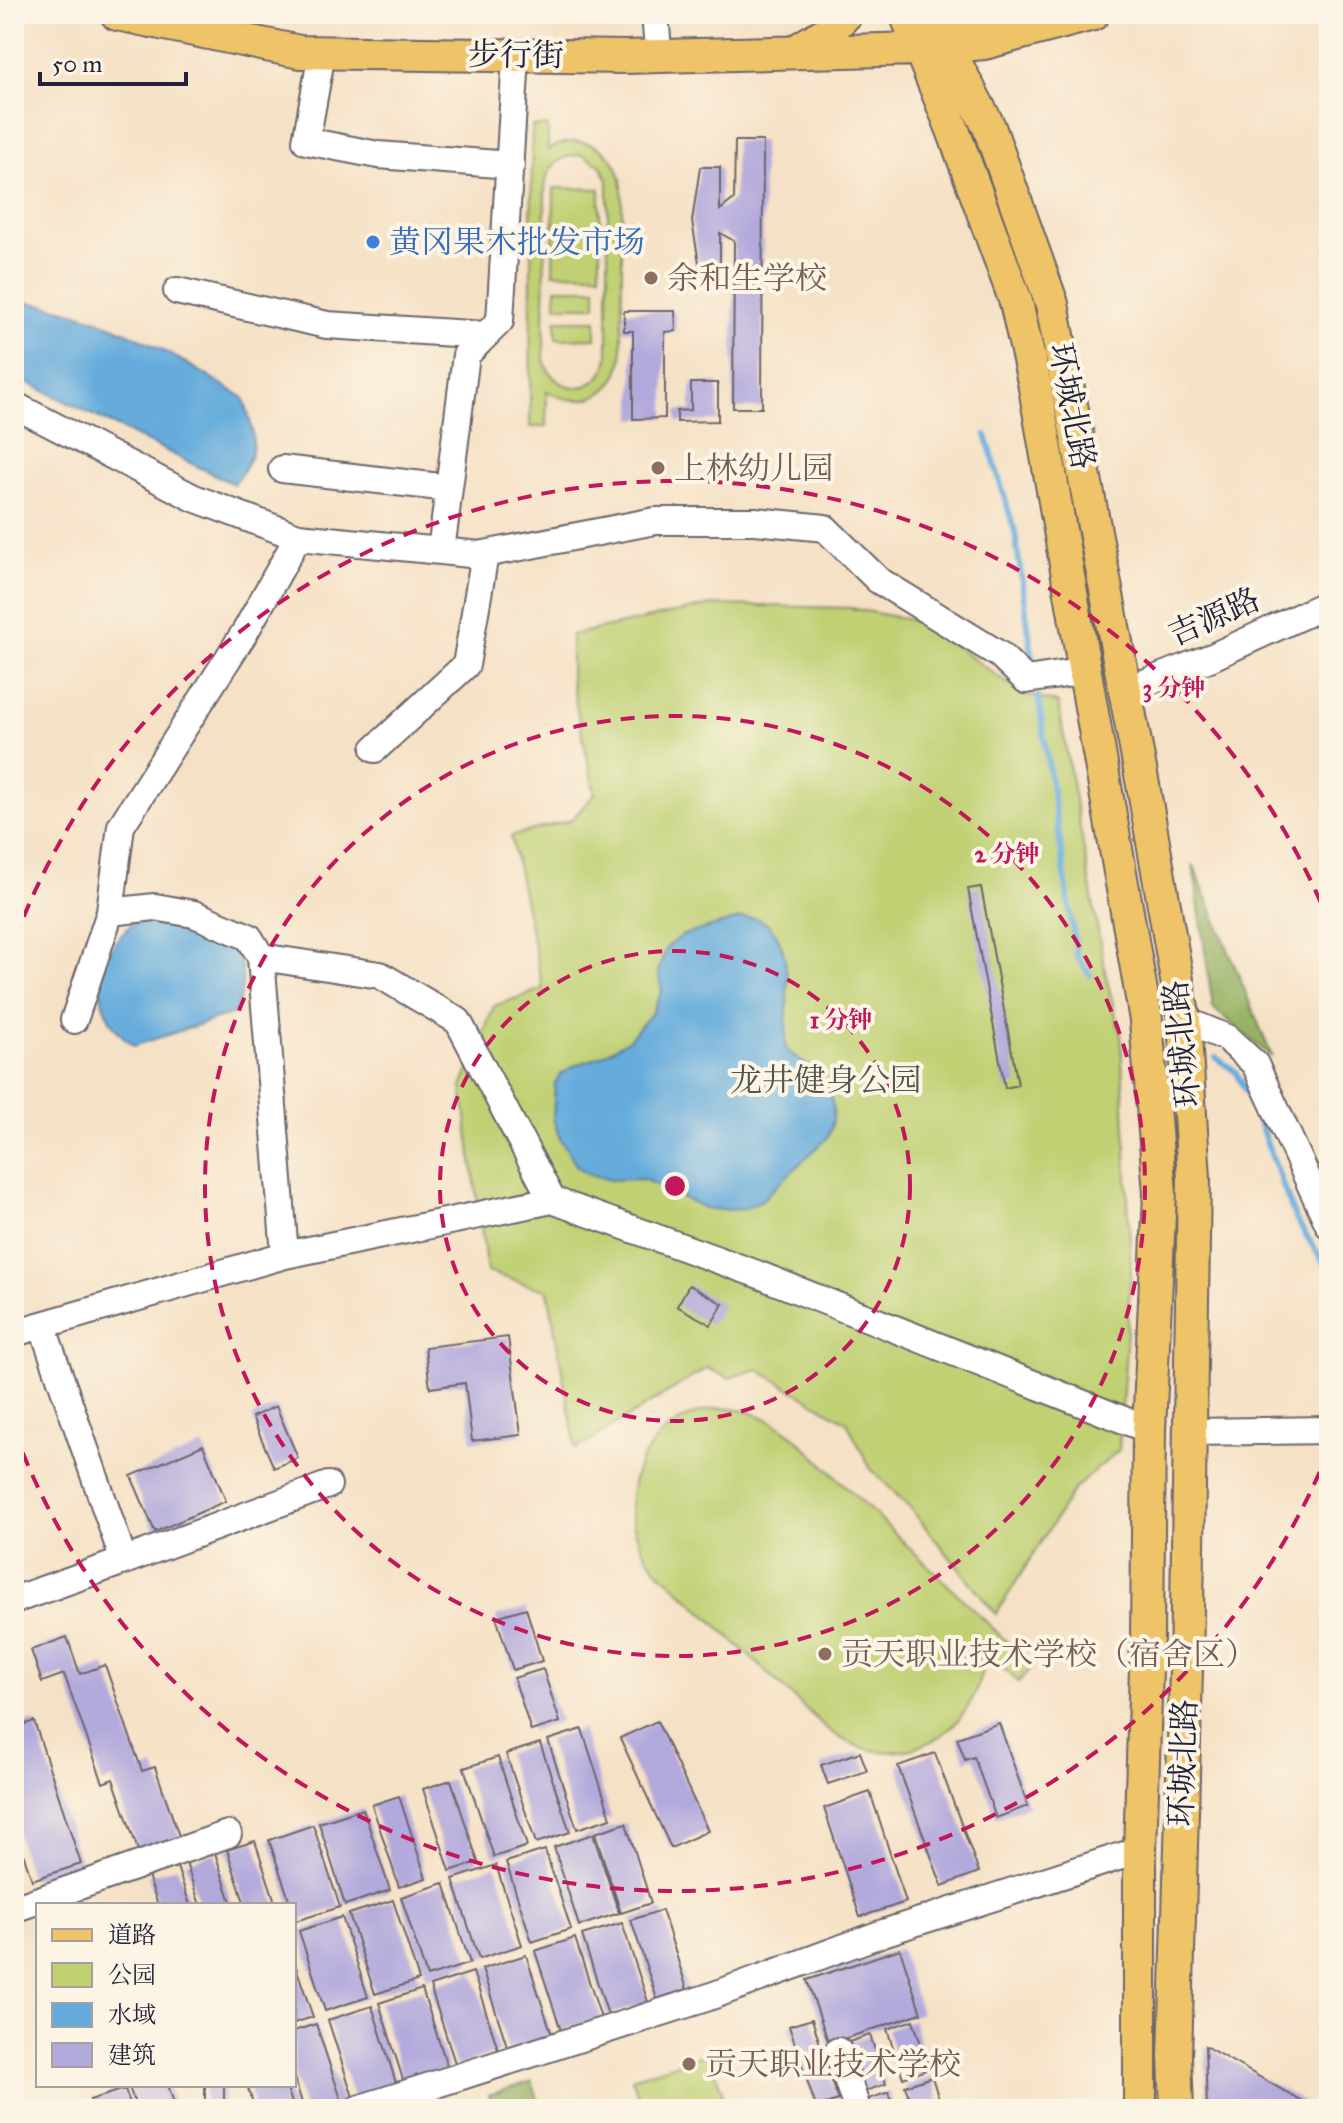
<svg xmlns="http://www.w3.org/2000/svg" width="1343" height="2123" font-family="'IM FELL Great Primer','Noto Serif SC',serif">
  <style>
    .green { fill: #c0d073; stroke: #717957; stroke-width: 2; fill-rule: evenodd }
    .forest { fill: #98b265; stroke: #5d6a50; stroke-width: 2 }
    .water { fill: #65acdc; stroke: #44678c; stroke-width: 2 }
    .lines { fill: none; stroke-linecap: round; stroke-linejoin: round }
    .stream { stroke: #65acdc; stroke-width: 6 }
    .building { fill: #b2a9dc }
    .minor-casing { stroke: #6c656b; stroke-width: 30 }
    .major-casing { stroke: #6c656b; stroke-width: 36 }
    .minor { stroke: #fff; stroke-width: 26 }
    .major { stroke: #efc469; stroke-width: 32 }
    .ring { fill: none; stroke: #c2185b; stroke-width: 4; stroke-dasharray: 14 10 }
    .shop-dot { fill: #3f7fe0; stroke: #fcf5e5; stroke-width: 3 }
    .education-dot { fill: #8d6e63; stroke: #fcf5e5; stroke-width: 3 }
    .labels { text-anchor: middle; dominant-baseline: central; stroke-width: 8; stroke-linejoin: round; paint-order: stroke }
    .street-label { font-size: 32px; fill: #22223b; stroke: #fcf5e5 }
    .shop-label { font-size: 32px; fill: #366cbe; stroke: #fcf5e5; text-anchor: start }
    .education-label { font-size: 32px; fill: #785e54; stroke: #fcf5e5; text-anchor: start }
    .park-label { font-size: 32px; fill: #51564c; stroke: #fcf5e5 }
    .centre { fill: #c2185b; stroke: #fcf5e5; stroke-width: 4 }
    .ring-label { font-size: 24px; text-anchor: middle; font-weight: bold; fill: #c2185b; stroke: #fcf5e5; stroke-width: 8; stroke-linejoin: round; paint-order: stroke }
  </style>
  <rect width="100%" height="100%" fill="#fcf5e5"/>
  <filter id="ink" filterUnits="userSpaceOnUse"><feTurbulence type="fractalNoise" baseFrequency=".0125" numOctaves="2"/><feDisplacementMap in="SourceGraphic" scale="16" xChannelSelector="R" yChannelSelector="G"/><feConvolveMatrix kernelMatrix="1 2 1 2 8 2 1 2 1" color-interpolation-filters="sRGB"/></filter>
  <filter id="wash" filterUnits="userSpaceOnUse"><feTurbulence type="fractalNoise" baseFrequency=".006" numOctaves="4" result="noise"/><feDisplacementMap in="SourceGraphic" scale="32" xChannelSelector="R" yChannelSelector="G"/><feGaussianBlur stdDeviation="1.8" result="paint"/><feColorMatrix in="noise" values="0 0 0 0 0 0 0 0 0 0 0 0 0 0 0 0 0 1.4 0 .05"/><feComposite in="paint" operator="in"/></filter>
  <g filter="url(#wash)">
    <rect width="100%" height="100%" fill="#f5e1c5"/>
    <path class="green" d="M532,126H548V150C581,129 620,149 622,188V357C617,396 580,411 547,391L546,427H530ZM583,155L601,166L608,180V357C603,396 553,397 544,359L545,189C546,167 560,154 583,155Z
      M554,188L600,189V274L553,273Z
      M556,288H596V306H556Z
      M556,320H596V338L556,339Z
      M711,605L851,608L921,622L1023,694L1058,703L1106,976L1121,1036L1131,1271L1119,1450L1074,1489L996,1614L910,1508L870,1468L847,1422L757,1369L729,1378L707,1368L576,1449L548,1291L487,1272L462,1087L494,1006L543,989L511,836L571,820L595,794L571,681V635Z
      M720,1408C750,1409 771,1418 794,1436L1033,1667L1018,1682L984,1650C982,1736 895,1783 826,1728L657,1569C602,1505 639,1419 720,1408Z
      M709,2053L723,2095L680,2109H642L632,2078Z"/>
    <path class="forest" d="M1193,864L1272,1057L1213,1008Z
      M532,2081L541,2109H493L489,2095Z"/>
    <path class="water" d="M14,301C101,308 171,354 244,398C254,435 261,452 233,484L14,376Z
      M170,914L233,940C244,970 246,983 235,1013L134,1046C99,1020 89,978 116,941C123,932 134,921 145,916C151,914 163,915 170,914Z
      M739,919C745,919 752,917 758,919C799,934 785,1015 786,1048C792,1057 803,1061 811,1068C832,1086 840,1113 827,1138L762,1200L744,1209L732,1210L707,1209L643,1179L610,1180L587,1173L577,1166L560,1139L553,1119L555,1083L561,1074L574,1066L603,1055L629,1039L652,1013L662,991L658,971L667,947L683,935Z"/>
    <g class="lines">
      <path class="stream" d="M986,435L1015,532L1033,661
        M1038,696L1077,957L1090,975
        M1216,1058L1235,1071L1252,1103L1295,1218L1329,1271"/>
    </g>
    <g id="blocks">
      <path class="building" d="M735,141H763L762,408H733L734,241L720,233V275H701L692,221L700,167H720V210L734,199Z
        M624,311H675L676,331L665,332V418L633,419V331H624Z
        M691,383H718V421L677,422V411L691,410Z
        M981,887L1018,1085L1005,1088L968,889Z
        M689,1285L723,1304L711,1325L677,1306Z
        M508,1337L521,1435L472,1441L465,1383L430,1388L425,1347Z
        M276,1406L298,1458L274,1468L252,1417Z
        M203,1445L226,1501L155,1532L131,1476Z
        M526,1608L542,1661L513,1670L496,1617Z
        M67,1637L80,1674L105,1665L142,1771L155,1767L180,1839L139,1853L113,1779L103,1783L64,1674L42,1682L31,1650Z
        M543,1669L560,1722L531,1731L514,1678Z
        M34,1721L81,1864L32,1880L14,1826V1728Z
        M657,1721L708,1831L671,1848L620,1738Z
        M999,1723L1028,1806L996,1818L974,1757L965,1760L957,1738Z
        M582,1729L611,1818L577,1829L548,1740Z
        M540,1743L570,1832L536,1843L506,1754Z
        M860,1752L867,1771L828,1784L821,1765Z
        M935,1753L979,1872L942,1886L898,1766Z
        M498,1757L527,1846L494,1857L464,1768Z
        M451,1780L478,1862L450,1871L423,1789Z
        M870,1792L906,1902L860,1917L824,1808Z
        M399,1796L426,1878L399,1887L372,1805Z
        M363,1809L390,1890L345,1905L319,1823Z
        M626,1823L651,1903L621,1913L595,1833Z
        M313,1825L340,1907L296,1921L294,1905H291L269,1840Z
        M593,1834L619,1913L579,1926L554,1847Z
        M255,1841L276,1905H245L227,1850Z
        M545,1850L571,1929L532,1942L506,1862Z
        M215,1853L232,1905H200L186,1863Z
        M496,1865L522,1945L479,1959L453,1879Z
        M177,1867L190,1905H158L148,1876Z
        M444,1883L470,1963L427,1977L401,1897Z
        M393,1900L419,1980L375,1994L349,1914Z
        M662,1910L687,1989L657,1999L631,1920Z
        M342,1917L368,1997L325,2011L299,1931Z
        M622,1923L648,2002L608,2015L582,1935Z
        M575,1938L601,2018L561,2031L535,1951Z
        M900,1949L921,2013L829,2044L807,1980Z
        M526,1955L552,2035L508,2049L482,1969Z
        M294,1961L313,2017L294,2023Z
        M473,1972L499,2052L456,2066L430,1986Z
        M422,1989L448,2069L404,2083L379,2003Z
        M372,2006L397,2086L354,2100L328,2020Z
        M812,2019L838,2100L816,2107L789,2026Z
        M913,2020L929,2069L903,2078L887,2029Z
        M316,2024L343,2105L331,2109H304L294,2077V2031Z
        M870,2035L886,2084L860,2093L843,2044Z
        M1205,2046L1316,2109H1207Z
        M932,2077L942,2109H913L905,2086Z
        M135,2085H168L176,2109H137L129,2087Z
        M205,2085H224V2109H205Z
        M247,2085H286L294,2109H255Z
        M125,2089L132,2109H93L90,2100Z
        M889,2092L894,2109H865L862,2101Z"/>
    </g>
  </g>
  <g filter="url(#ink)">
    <use href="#blocks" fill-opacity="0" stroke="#6c656b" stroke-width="2"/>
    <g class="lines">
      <g class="minor-casing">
        <path id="minor" d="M655,14L658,50
          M320,64L306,141L378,155L511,165
          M515,73L500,321L466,355L441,551L479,555L655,521H755L825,528L878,580L1000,655L1026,680L1086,671
          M177,291L327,325L486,335
          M14,405L194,498L298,537L441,551
          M282,469L449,488
          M298,537L245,632L121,826L110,912L155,907L194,914L249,937L261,957L380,975L458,1021L552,1200
          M1126,690L1212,657L1329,603
          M375,749L466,665L485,554
          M261,957L285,1255
          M74,1020L110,912
          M1184,1020L1227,1038L1255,1064L1329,1225
          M14,1333L285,1255L552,1200L757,1274L1149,1430
          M1190,1432L1329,1430
          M124,1561L328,1485
          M14,1600L124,1561L42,1325
          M19,1907L228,1834
          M838,2051L857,2109
          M358,2109L706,1998L883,1933L1140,1850"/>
      </g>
      <g class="major-casing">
        <path id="major" d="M117,14L300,52L624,57L918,49L984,43L1093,14
          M906,14L953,130L1016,302L1034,382L1146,1020L1160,1193L1149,1430L1147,1639L1140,1850V2109
          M934,14L947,47L989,127L1052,304L1143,785L1184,1020L1194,1178L1186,1671L1175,2057L1177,2109
          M938,25L983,14
          M796,51L829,31L846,14"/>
      </g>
      <use href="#minor" class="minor"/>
      <use href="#major" class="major"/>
    </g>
  </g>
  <g class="ring">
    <circle cx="675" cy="1186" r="235"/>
    <circle cx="675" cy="1186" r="470"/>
    <path d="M1329 1450A705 705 0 0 1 15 1433M15 939A705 705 0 0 1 1329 922"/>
  </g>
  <circle class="shop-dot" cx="373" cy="242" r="8"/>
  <g class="education-dot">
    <circle cx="651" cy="278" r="8"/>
    <circle cx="658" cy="468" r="8"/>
    <circle cx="825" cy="1654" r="8"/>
    <circle cx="689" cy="2064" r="8"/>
  </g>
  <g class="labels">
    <g class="street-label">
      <text transform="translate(516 55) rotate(1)">步行街</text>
      <text transform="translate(1072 406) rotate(79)">环城北路</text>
      <text transform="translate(1214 617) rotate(-24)">吉源路</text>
      <text transform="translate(1182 1044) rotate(-96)">环城北路</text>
      <text transform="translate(1183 1763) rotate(-88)">环城北路</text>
    </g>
    <g class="shop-label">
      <text x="389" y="242">黄冈果木批发市场</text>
    </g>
    <g class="education-label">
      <text x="667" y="278">余和生学校</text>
      <text x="674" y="468">上林幼儿园</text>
      <text x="841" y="1654">贡天职业技术学校（宿舍区）</text>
      <text x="705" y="2064">贡天职业技术学校</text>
    </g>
    <g class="park-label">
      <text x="826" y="1080">龙井健身公园</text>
    </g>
  </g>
  <circle cx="675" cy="1186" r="12" class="centre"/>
  <g class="ring-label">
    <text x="1174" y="696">3 分钟</text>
    <text x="1007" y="862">2 分钟</text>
    <text x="841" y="1028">1 分钟</text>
  </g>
  <rect width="1343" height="2123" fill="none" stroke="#fcf5e5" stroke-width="48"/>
  <rect x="36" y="1903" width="260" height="184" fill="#fcf5e5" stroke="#a5a1a1" stroke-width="2"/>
  <rect x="52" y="1929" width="40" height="12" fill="#efc469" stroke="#a5a1a1" stroke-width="2"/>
  <text x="108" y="1943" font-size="24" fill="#22223b">道路</text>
  <rect x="52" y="1963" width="40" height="24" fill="#c0d073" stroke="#a5a1a1" stroke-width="2"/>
  <text x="108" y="1983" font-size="24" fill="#22223b">公园</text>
  <rect x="52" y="2003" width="40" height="24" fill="#65acdc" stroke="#a5a1a1" stroke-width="2"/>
  <text x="108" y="2023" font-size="24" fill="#22223b">水域</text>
  <rect x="52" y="2043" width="40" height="24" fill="#b2a9dc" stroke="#a5a1a1" stroke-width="2"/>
  <text x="108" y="2063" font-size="24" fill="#22223b">建筑</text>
  <path d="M40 72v12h146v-12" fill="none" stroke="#22223b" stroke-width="4"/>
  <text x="52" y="72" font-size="24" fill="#22223b" stroke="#fcf5e5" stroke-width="6" paint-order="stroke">50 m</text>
</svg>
